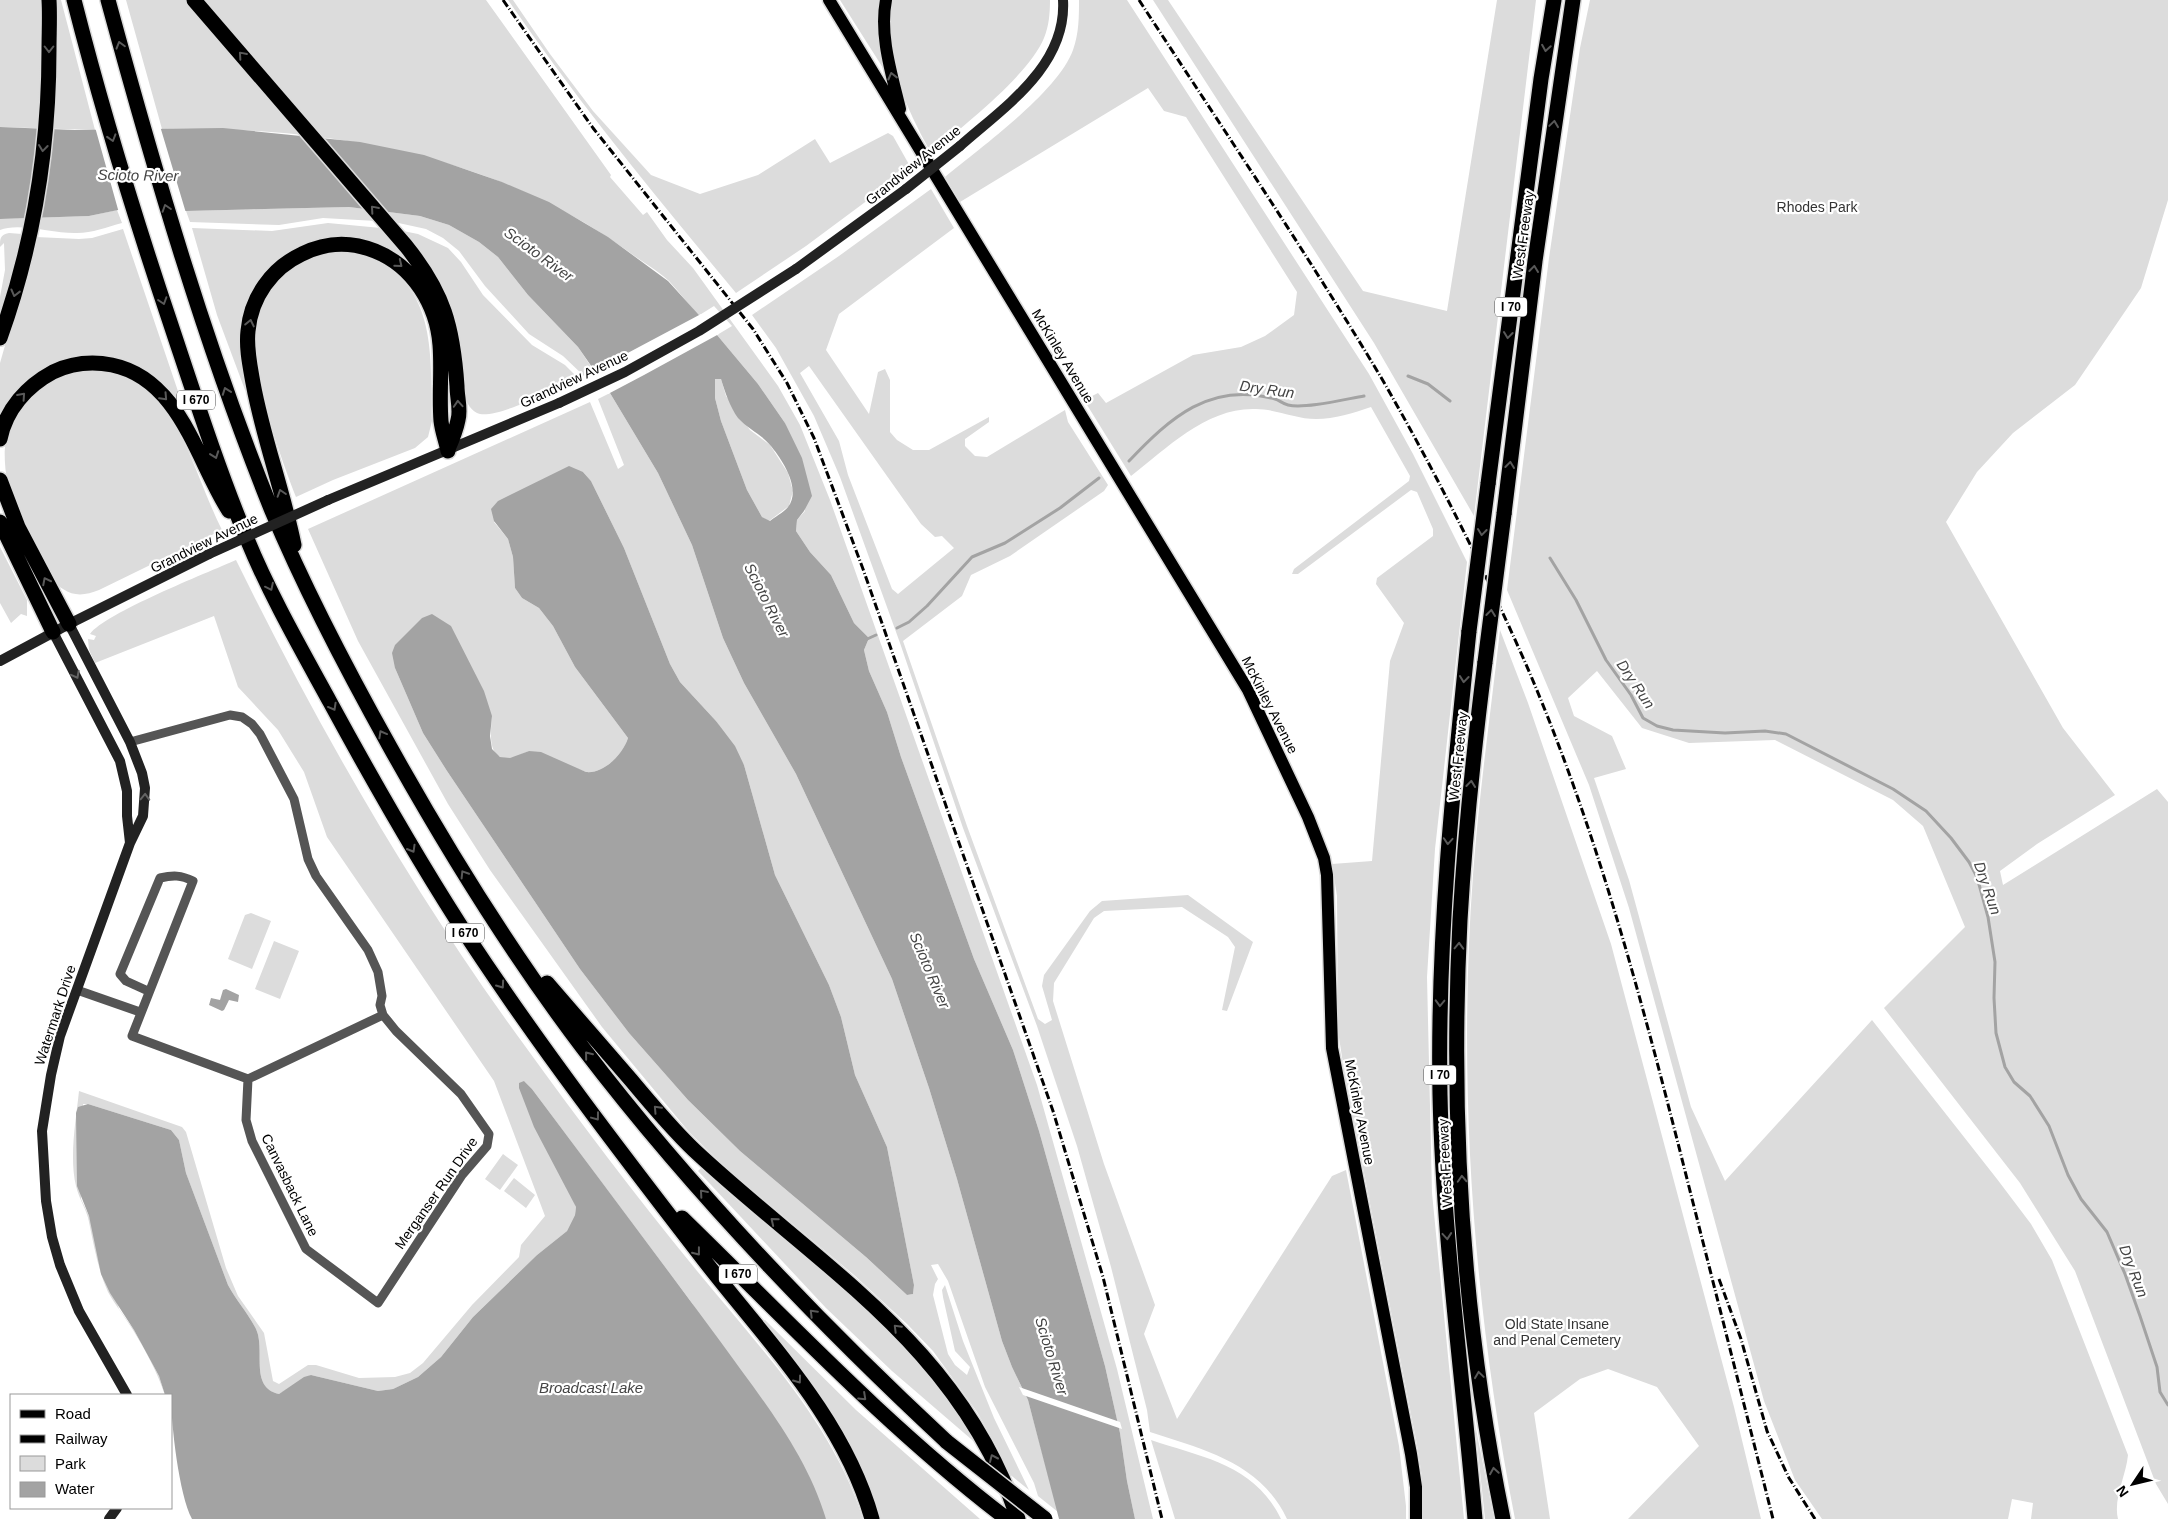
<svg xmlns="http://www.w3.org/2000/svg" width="2168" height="1519" font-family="Arial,sans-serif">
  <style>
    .green { fill: #dcdcdc; fill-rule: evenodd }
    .water { fill: #a3a3a3; fill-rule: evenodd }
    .pier { fill: #fff }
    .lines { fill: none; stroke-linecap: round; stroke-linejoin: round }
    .stream { stroke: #a3a3a3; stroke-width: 3 }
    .primary-casing { stroke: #dbdbdb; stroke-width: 15 }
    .highway-casing { stroke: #dbdbdb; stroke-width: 18 }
    .street { stroke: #555; stroke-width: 9 }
    .secondary { stroke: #222; stroke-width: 10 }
    .primary { stroke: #000; stroke-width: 12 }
    .highway { stroke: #000; stroke-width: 15 }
    .rail { stroke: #000; stroke-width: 3; stroke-dasharray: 8 2.5 1 2.5; stroke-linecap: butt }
    .highway-bridge-casing { stroke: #dbdbdb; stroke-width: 18; stroke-linecap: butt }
    .secondary-bridge { stroke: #222; stroke-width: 10 }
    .highway-bridge { stroke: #000; stroke-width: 15 }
    .oneway { stroke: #595959 }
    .oneway2 { stroke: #646464 }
    .labels { text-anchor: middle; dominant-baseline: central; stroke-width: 4.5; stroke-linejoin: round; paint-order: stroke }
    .shield { fill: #fff; stroke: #4c4c4c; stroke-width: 1 }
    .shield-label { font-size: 12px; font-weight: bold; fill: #000 }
    .street-label { font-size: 14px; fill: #000; stroke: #fff }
    .park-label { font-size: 14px; fill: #333; stroke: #fff }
    .water-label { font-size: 15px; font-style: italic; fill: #444; stroke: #fff }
  </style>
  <rect width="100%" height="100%" fill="#fff"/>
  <path class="green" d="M0,0H42L44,22L41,100L55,101L54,0H61L95,130L0,127Z
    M126,0H187L300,112L203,0H486L611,175L610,177L643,215L647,212L667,240L693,268L778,386L800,425L830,500L1037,1085L1117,1369L1153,1519H1135L1127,1481L1120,1433L1105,1366L1039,1131L1013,1050L974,959L901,757L887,712L869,671L864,650L869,638L854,623L831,575L810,552L796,531L797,520L805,511L785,423L758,384L717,335L732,326L714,306L698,316C689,304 679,292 669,281C657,270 642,262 629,252C495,154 325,126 162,129Z
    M508,0H513L550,54L593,111L651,175L700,194L758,175L815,139L830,163L888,133L893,136L911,168L806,246L736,293C657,198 578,102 508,0Z
    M840,0H883L885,67L883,68Z
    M890,0H1050C1050,13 1049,26 1044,38C1028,76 963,126 931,153C901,98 887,64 890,0Z
    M1079,0H1127L1369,374L1413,454L1467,562L1435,849L1427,977L1432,1193L1464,1519H1422V1477L1417,1445L1344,1070L1338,1031L1337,896L1332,864L1372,861L1390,661L1404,623L1376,584L1377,578L1433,536V529L1417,492L1411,490L1298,574H1292L1294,569L1409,481L1410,476L1371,407C1353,413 1335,419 1316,419C1296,419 1276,409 1256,409C1207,407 1167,448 1131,476L1084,400L1098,393L1106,403L1193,355L1241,347L1265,336L1294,315L1297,292L1186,117L1164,111L1148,88L960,202L945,177C981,147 1058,92 1073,50C1079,33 1079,17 1079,0Z
    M1153,0H1168L1363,291L1447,311L1497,0H1536L1474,516L1374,343Z
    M1590,0H2168V200L2141,288L2075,385L2013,433L1977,472L1946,522L2063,728L2115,795L2037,844L2000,871L2003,885L2157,789L2168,802V1504L2156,1484L2075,1271L2020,1183L1884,1008L1965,927L1923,826L1893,800L1775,740L1689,743L1642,728L1597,671L1568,698L1574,716L1612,736L1626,769L1594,778L1629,880L1691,1107L1725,1181L1872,1020L1997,1179L2031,1224L2052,1260L2128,1455C2126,1476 2113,1499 2118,1519H2031L2033,1503L2012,1499L2008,1519H1822L1795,1480L1764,1401L1629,908L1589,785L1507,590L1549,258L1580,48Z
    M931,189L954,228L839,314L826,350L869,414L878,372L885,369L890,380V432L897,440L913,450H929L989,417V422L965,439V446L975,456L987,457L1065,410L1068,422L1108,485L1104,491L1010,556L971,575L962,596L903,641L967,826L1038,1019L1045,1024L1052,1020L1042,986L1044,975L1090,911L1102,901L1188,895L1253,942L1227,1011L1222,1010L1235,947L1228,937L1182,907L1104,911L1094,918L1054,983L1053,1001L1104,1164L1155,1305L1144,1334L1177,1419L1332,1176L1346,1170L1399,1446L1406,1506V1519H1287C1260,1462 1204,1450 1150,1432L1147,1410L1111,1267L1077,1146L1037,1026L963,828L900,643L840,477L814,416L776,348L752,315L839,256ZM809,366L921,524L935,537L942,536L954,548L898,594L892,589L848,475L839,441L800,373Z
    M349,207L420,216L449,225L479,242L498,257L528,295L578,347L594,371L584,376L563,356L529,334L485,286L459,251L443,238L426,229L394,222L323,218L279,225L190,222L186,211Z
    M117,210L122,223C107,227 92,233 77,233C55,234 19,222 0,230V219L89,216Z
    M328,223L381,228L420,274L345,239L261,280L248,390H245L217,315L192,228L272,231Z
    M123,229L182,403L179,405L153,378L66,362L0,422V363L36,237L79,239L92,238Z
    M403,231L418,234L448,248L461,262L483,295L532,345L565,365L578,378C560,387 494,421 477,413C469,409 465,399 463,391C459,364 457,336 451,310C444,281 421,255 403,231Z
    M9,233L22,234L18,253L0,316V297L5,270L4,243L0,247C0,238 0,235 9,233Z
    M338,252C357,253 373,257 389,268C438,302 430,369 432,421L428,437L415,448L333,480L296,497C280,456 248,366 255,324C263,282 298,256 338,252Z
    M95,369C104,371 117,371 125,375C182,404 195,477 222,530L99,590C86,595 75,597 63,589C48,580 41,555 33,541C21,517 6,490 5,463C1,409 46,373 95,369Z
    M715,379H721L726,396L750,430L770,445L788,473L793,491L789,506L769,521L762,517L747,490L721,421L715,398Z
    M610,393L658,473L692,545L723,638L744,683L796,774L892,979L929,1088L957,1179L1002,1341L1012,1367L1028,1400L1058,1512L1038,1496L1034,1483L985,1387L948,1281L938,1264L931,1265L938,1279L935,1284L933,1295L948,1354L955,1365L967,1375L970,1367L955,1351L943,1297L942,1290L945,1285L963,1341L994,1418L1029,1490L1008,1473L998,1449L977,1412L933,1351L907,1324L854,1275L727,1169L689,1132L602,1027L490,870L448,804L358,641L308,529L590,402L618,469L624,465L598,399ZM583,472L591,481L624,548L670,664L680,682L716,721L744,765L775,875L829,985L841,1017L855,1075L887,1147L914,1285L913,1294L907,1295L866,1257L740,1151L688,1100L629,1033L580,969L447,771L423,733L395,668L492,716C491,730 486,761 510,758C516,758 523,753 529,751L586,772C604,774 623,754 628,738L575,667L553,626L539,608L522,598L515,588L513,557L508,539L494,522Z
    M0,547L27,600V616L21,614L11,623L0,603Z
    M236,560C319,729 413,893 525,1046C579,1121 635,1195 693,1266C757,1345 832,1421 863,1519H826L692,1303L532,1089L524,1081L576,1207L575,1215L567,1231L537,1255L473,1317L441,1357L418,1377L393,1389L378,1391L311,1375L279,1394C248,1387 267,1348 255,1327C247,1312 236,1300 228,1285L186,1173L179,1140L171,1130L88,1104H83L81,1199L89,1216L119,1309L134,1330L159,1376L165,1395C157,1372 146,1351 133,1330C125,1317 115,1305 108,1292C98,1270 94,1246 89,1222C87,1210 79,1199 76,1186C69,1157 76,1120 79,1091L182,1127L186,1132L226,1268L238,1296L264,1333L273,1381L279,1384L308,1365H316L359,1378L395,1377L410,1373L423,1363L472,1305L519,1257L521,1245L545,1216L494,1081L327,837L304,772L278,730L238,687L214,616L95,663L89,650L88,639L94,640L96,636L90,634C105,613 207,573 236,560Z
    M1500,630L1528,703L1611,944L1734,1407L1761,1519H1628L1699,1446L1657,1387L1608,1369L1580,1379L1534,1413L1550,1519H1515C1474,1310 1457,1088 1473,875C1479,793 1491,711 1500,630Z
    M251,913L271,921L252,969L228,959L245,915Z
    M274,941L299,951L280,999L255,989Z
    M503,1154L518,1165L500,1190L485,1179Z
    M701,1168C765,1227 836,1278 899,1339C930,1370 955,1408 978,1445L892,1371L826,1308L698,1171Z
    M514,1178L535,1195L526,1208L504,1191Z
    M765,1320L856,1410L980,1519H880L856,1457L839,1427L762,1322Z
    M1475,1424L1494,1519H1485Z
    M1151,1440C1204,1458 1254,1464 1281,1519H1175Z"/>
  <path class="water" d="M0,127L75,130L223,128L360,142L424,155L502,182L549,202L608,237L668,281L717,335L758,384L785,423L802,458L812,496L804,511L797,520L796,531L810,552L831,575L854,623L869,638L864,650L869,671L887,712L901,757L974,959L1013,1050L1039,1131L1105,1366L1120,1433L1127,1481L1135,1519H1059L1028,1400L1012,1367L1002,1341L957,1179L929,1088L892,979L796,774L744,683L723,638L692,545L658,473L610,393L578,347L528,295L498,257L479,242L449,225L420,216L349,207L186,211L118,210L89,216L0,219ZM715,379H721C725,392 730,407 738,418C748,429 761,434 770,445C782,459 802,489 788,507C784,512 775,517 770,521L762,517L747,490L721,421L715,398Z
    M569,466L583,472L591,481L624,548L670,664L680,682L716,721L735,746L744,765L775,875L829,985L841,1017L855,1075L887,1147L914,1285L913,1294L907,1295L866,1257L740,1151L688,1100L629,1033L580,969L447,771L423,733L395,668L392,653L395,645L422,618L432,614L451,626L484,691L492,716L490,736L492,749L500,757L510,758L529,751L541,752L586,772C604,774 623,754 628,738L575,667L553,626L539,608L522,598L515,588L513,557L508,539L494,521L491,509L498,501Z
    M226,989L239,995L238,1002L229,1000L224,1010L222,1011L209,1005L211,998L220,1000L223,990Z
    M524,1081L532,1089C595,1173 658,1257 720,1341C760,1397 806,1452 826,1519H192C179,1495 171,1424 171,1395H165L159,1376L134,1330L110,1293L101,1274L89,1216L77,1186L76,1113L78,1107L88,1104L171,1130L179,1140L186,1173L228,1285C236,1300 247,1312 255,1327C267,1348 248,1387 279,1394L304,1377L311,1375L378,1391L393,1389L418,1377L441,1357L473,1317L537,1255L567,1231L575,1215L576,1207L534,1127L519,1088V1083Z"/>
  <path class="pier" d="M160,126L186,213H119L95,127Z
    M701,314L719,334L644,375L608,394L592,372Z
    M1019,1387L1120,1422L1122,1429L1023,1395Z"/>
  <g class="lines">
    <path class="stream" d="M1408,376L1428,384L1450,401
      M1129,461C1170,418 1210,381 1275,399C1279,400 1283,404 1288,405C1305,409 1346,399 1364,396
      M1550,558L1576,600L1606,660L1631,695L1643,718L1657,726L1673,730L1725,733L1765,731L1786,734L1893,789L1926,811L1951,838L1969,862L1977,877L1988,917L1995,962L1994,998L1996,1033L2005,1067L2014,1082L2030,1096L2049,1126L2068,1175L2081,1199L2107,1232L2125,1274L2140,1316L2157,1367L2160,1392L2168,1405
      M897,628L909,622L927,606L972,557L1005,543L1060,508L1099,478
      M865,640L876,635"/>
    <g class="primary-casing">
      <path id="primary" d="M829,0L1248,690L1308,817L1324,858L1327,875L1332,1048L1411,1454L1416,1487V1519
        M886,0C879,35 892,75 900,109"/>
    </g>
    <g class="highway-casing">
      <path id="highway" d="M74,0C102,110 135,218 171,325C195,397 218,469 247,539C270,595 301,649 330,702C374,783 420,864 471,942C541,1048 619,1150 697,1251C761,1335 843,1415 872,1519
        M108,0C155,173 205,345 272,511C306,592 347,670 390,747C448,851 511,953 583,1048C692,1191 816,1320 947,1442
        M194,0L406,246C444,293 453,327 457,386C457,397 461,410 458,420C456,430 452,440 448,449
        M0,338C33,246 49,147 49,50C49,33 50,16 49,0
        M0,439C6,409 27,386 53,372C72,363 91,361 112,365C180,379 197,461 229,511
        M0,480L18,527L69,624
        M1488,484L1541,79L1554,0
        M1504,514L1535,261L1573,0
        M0,522L53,632
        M294,545C283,490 263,438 253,383C250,366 246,348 248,331C251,297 272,268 302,254C326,242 350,241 375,251C413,266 437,305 440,345C442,370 439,396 441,421C442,431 446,441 448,451
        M1469,631C1453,785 1437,940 1440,1095C1443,1237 1463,1378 1475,1519
        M1485,662C1474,748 1465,834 1460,920C1450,1119 1463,1324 1503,1519
        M547,983C575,1015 603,1048 631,1080C651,1104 672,1129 694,1150C818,1266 962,1347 1018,1519
        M682,1218C788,1321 889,1429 1007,1519"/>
    </g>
    <path class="street" d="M130,742L230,715L242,717L252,724L260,734L294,799L308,859L316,876L368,950L378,972L382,996L380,1005L383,1015L396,1031L461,1094L489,1134L487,1146L462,1175L378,1303L306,1249L252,1141L246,1120L248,1079
      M77,990L140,1012
      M148,991L126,981L120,974L160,878C173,875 181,875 193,881L132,1036L248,1079
      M248,1079L383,1015"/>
    <path class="secondary" d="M960,146C1004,107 1067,66 1063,0
      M796,269L906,189
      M328,500L559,403
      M69,624L130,742L142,773L145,788L143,816L130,843L60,1036L51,1075L42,1131L46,1201L52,1237L60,1265L79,1311L127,1395
      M53,632L120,761L127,791V816L130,843
      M0,661L69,624L209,554
      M109,1519L117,1508"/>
    <use href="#primary" class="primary"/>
    <use href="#highway" class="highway"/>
    <path class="rail" d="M503,0L593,128L753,329L787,383L814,438L863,569L1053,1111L1103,1277L1162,1519
      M1139,0C1221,126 1305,250 1382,379C1435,471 1482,565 1525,662C1595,824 1640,993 1683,1163C1713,1282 1743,1400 1773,1519
      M1719,1279L1741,1339L1767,1431L1789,1478L1815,1519"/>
    <g class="highway-bridge-casing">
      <path id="highway-bridge" d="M1469,631L1488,484
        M1485,662L1504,514
        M947,1442L1045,1519"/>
    </g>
    <path class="secondary-bridge" d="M906,189L960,146
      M559,403L625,372L699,331L796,269
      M209,554L328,500"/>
    <use href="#highway-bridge" class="highway-bridge"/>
  </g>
  <defs><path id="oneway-chevron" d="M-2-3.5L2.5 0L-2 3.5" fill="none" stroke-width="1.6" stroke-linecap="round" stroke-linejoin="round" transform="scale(1.25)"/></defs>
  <g class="oneway">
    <use href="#oneway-chevron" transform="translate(120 45) rotate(-106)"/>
    <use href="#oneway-chevron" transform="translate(1546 48) rotate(99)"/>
    <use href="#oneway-chevron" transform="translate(49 49) rotate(90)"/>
    <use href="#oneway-chevron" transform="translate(242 55) rotate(-131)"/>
    <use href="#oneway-chevron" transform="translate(892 76) rotate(-104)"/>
    <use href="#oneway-chevron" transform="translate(1554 124) rotate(-82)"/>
    <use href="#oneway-chevron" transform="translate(112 138) rotate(73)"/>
    <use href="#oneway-chevron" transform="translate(43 148) rotate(97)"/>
    <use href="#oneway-chevron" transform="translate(166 208) rotate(-108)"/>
    <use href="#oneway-chevron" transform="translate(374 209) rotate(-131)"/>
    <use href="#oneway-chevron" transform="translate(399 264) rotate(39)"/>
    <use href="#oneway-chevron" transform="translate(1534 269) rotate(-83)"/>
    <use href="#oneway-chevron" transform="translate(15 293) rotate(104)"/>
    <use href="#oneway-chevron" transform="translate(163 301) rotate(72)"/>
    <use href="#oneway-chevron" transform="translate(250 323) rotate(-78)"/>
    <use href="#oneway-chevron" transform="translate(1508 335) rotate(97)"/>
    <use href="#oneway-chevron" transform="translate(226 391) rotate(-110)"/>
    <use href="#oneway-chevron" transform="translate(22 396) rotate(-48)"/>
    <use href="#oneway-chevron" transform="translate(164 397) rotate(47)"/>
    <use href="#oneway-chevron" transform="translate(458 404) rotate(-94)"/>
    <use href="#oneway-chevron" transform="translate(215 455) rotate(70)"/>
    <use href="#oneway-chevron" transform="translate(1510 465) rotate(-83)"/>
    <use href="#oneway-chevron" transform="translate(281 493) rotate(-108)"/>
    <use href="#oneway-chevron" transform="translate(1482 532) rotate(97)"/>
    <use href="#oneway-chevron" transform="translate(46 581) rotate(-117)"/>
    <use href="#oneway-chevron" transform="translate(270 587) rotate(64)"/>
    <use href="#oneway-chevron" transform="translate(1491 613) rotate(-83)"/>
    <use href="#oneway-chevron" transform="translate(1464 679) rotate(96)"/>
    <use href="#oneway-chevron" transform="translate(333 707) rotate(61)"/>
    <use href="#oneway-chevron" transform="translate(382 734) rotate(-119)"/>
    <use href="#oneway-chevron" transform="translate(1471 784) rotate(-84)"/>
    <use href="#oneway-chevron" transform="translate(1448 841) rotate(94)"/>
    <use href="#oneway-chevron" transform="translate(412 849) rotate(60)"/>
    <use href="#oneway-chevron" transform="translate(464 874) rotate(-122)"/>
    <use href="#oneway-chevron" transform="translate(1459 946) rotate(-88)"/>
    <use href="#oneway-chevron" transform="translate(501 985) rotate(55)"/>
    <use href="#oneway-chevron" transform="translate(1440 1003) rotate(92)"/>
    <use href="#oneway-chevron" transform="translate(588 1055) rotate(-129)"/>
    <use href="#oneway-chevron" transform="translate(657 1109) rotate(-133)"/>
    <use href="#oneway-chevron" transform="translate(596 1117) rotate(53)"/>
    <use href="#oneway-chevron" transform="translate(1462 1179) rotate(-93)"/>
    <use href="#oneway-chevron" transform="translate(703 1193) rotate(-131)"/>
    <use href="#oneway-chevron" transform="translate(774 1221) rotate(-141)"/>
    <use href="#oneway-chevron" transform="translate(1447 1236) rotate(85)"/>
    <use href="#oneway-chevron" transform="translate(697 1252) rotate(52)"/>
    <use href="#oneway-chevron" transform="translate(813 1313) rotate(-135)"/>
    <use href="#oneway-chevron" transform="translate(897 1328) rotate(-135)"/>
    <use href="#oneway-chevron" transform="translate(1479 1375) rotate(-98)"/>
    <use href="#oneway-chevron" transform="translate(798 1380) rotate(54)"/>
    <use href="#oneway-chevron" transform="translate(863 1397) rotate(43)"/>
    <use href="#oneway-chevron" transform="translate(993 1458) rotate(-114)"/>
    <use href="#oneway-chevron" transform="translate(1494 1471) rotate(-99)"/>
  </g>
  <g class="oneway2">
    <use href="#oneway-chevron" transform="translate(76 675) rotate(62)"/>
    <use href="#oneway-chevron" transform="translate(145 797) rotate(-88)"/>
  </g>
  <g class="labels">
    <g class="shield">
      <rect x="1495" y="297.5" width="32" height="19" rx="4"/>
      <rect x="177" y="390.5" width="38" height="19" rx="4"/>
      <rect x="446" y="923.5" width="38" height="19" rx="4"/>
      <rect x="1424" y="1065.5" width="32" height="19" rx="4"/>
      <rect x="719" y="1264.5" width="38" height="19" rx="4"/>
    </g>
    <g class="shield-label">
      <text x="1511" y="307">I 70</text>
      <text x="196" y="400">I 670</text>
      <text x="465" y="933">I 670</text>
      <text x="1440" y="1075">I 70</text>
      <text x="738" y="1274">I 670</text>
    </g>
    <g class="street-label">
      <text transform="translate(913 165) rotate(-39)">Grandview Avenue</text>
      <text transform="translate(1523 235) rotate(-82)">West Freeway</text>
      <text transform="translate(1063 356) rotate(59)">McKinley Avenue</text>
      <text transform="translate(574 379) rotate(-25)">Grandview Avenue</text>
      <text transform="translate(204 543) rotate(-26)">Grandview Avenue</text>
      <text transform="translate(1270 705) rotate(63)">McKinley Avenue</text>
      <text transform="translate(1458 756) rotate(-84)">West Freeway</text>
      <text transform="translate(55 1015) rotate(-72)">Watermark Drive</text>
      <text transform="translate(1360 1112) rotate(79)">McKinley Avenue</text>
      <text transform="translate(1445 1163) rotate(-93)">West Freeway</text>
      <text transform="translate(290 1185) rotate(64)">Canvasback Lane</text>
      <text transform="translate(436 1193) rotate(-55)">Merganser Run Drive</text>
    </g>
    <g class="park-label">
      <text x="1817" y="207">Rhodes Park</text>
      <text x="1557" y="1324">Old State Insane<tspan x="1557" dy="16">and Penal Cemetery</tspan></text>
    </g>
    <g class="water-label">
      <text transform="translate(138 175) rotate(1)">Scioto River</text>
      <text transform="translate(539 254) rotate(36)">Scioto River</text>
      <text transform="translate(1267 389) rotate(8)">Dry Run</text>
      <text transform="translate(767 600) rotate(63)">Scioto River</text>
      <text transform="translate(1636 684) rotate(56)">Dry Run</text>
      <text transform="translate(1988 888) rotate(71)">Dry Run</text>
      <text transform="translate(930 970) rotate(67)">Scioto River</text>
      <text transform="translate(2134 1271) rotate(69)">Dry Run</text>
      <text transform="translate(1052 1356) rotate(73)">Scioto River</text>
      <text x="591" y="1387">Broadcast Lake</text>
    </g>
  </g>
  <rect x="10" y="1394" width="162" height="115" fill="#ffffff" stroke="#999999"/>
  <rect x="20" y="1410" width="25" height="8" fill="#000000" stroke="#999999"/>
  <text x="55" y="1419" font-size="15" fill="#000000">Road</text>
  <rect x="20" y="1435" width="25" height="8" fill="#000000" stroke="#999999"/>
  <text x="55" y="1444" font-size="15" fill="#000000">Railway</text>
  <rect x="20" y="1456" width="25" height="15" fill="#dcdcdc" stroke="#999999"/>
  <text x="55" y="1469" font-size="15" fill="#000000">Park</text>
  <rect x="20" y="1482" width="25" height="15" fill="#a3a3a3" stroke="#999999"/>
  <text x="55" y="1494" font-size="15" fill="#000000">Water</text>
  <g transform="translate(2133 1484) rotate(235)" stroke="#ffffff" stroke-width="4" paint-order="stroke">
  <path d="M0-4L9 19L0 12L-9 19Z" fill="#000000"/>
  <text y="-8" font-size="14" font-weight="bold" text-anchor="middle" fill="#000000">N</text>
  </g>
</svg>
